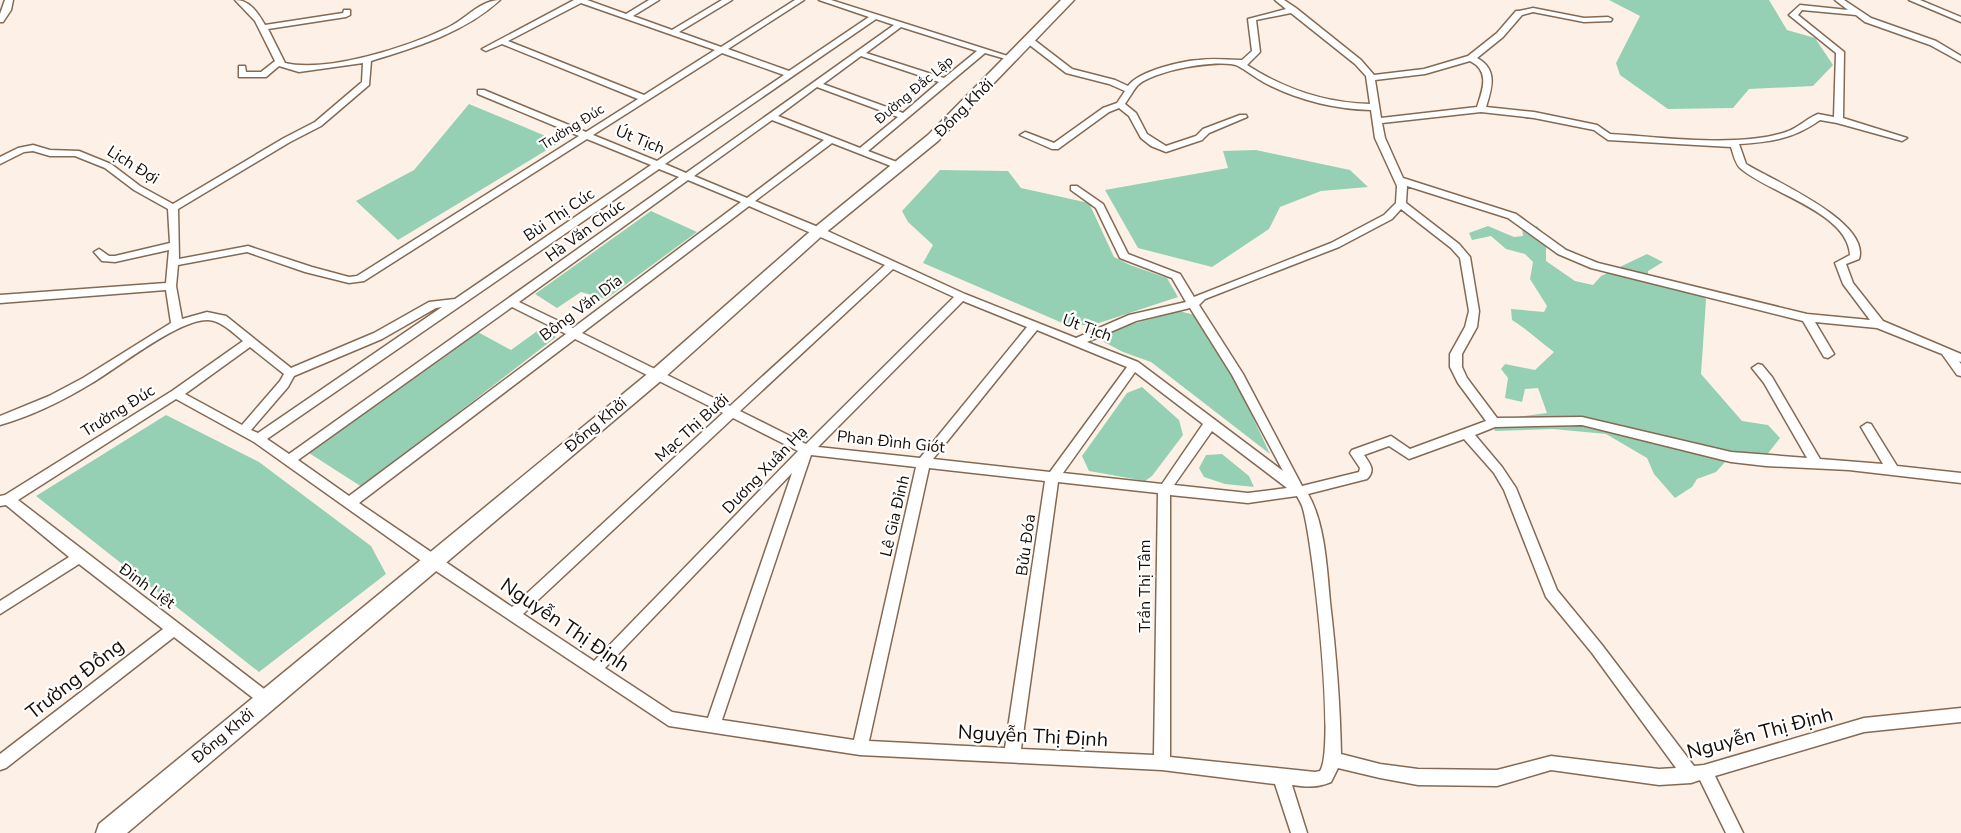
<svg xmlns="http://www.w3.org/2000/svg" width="1961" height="833" font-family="'Nunito Sans',sans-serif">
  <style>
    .green { fill: #95d0b4 }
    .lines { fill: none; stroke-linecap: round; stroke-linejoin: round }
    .street-casing { stroke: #846a54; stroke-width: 3 }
    .secondary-casing { stroke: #846a54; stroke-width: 3 }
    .street { fill: #fff; fill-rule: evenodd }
    .secondary { fill: #fff; fill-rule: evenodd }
    .labels { text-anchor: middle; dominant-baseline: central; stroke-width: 4.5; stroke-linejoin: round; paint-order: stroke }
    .far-street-label { font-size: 14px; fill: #160c05; stroke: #fff }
    .street-label { font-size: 16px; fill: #160c05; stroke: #fff }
    .near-street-label { font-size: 20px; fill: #160c05; stroke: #fff }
  </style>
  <rect width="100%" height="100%" fill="#fdf1e7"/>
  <path class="green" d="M1609,0H1769L1787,30L1815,38L1833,65L1813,86L1749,89L1733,108L1668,109L1620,75L1616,63L1640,16Z
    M469,104L560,142L398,240L356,201L414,170Z
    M1256,150L1350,170L1368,187L1321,191L1280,207L1269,229L1212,267L1138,248L1105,190L1228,168L1223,151Z
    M940,170L1008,171L1021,188L1089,203L1114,257L1130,265L1167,278L1178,297L1093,325H1067L923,263L933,245L908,222L902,211Z
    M651,211L697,232L606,299L581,292L557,308L535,294Z
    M1488,226L1514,237L1523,236L1522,227L1537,226L1546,238V261L1575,281L1593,285L1601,276L1647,254L1663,262L1648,271V279L1703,290L1706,300L1701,374L1742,421L1768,425L1780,438L1766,456L1715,449L1726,461L1716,472L1697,479L1692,487L1675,498L1654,474L1647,458L1606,434L1553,429L1495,431L1492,423L1502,419L1547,413L1538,388L1525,389L1522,402L1505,398L1508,378L1501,369L1505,364L1535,370L1554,352C1539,341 1527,329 1512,320L1511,309L1544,312L1547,306L1530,279L1533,262L1525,254L1506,249L1491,236L1472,240L1469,233Z
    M1179,311L1195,315L1234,377L1270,454L1151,362L1123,352L1102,341L1104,332Z
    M540,329L556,337L362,487L309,453L476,331L511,350Z
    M1142,387L1179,420L1183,435L1152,476L1145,481L1089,471L1082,456L1127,393Z
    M166,415L259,462L371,546L386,574L259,672L36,496Z
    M1222,454L1249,476L1254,487L1225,484L1204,477L1199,468L1206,455Z"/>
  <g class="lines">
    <g class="street-casing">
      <path id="street" d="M5,0H13L11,10L3,22H0V14Z
        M235,0C250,0 258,13 265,25L343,13L344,10H350V15L346,17L268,29L285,63C327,73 408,47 447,28C465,20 480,0 500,0C464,33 416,47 371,61L369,85L321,126L290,142L178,209L179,259L248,246L312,267L349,277L357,276L579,136L478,94V90H484L586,132L638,99L502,44L486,51L482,49L574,0H587L626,14L649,0H659L633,16L672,30L722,0H732L679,32L721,47L795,0H804L728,49L789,71L869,17L819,0H831L1017,59L1013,61L985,53L868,151L902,164V168H896L832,143L755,201L823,229L965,294L1076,338L1129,315L1186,302L1172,278L1120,258L1096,208L1071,190V186H1077L1103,204L1128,254L1180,274L1194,297L1331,243L1384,215L1396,203L1397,186L1375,138L1371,110C1334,109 1298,100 1265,83C1256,78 1247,71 1238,66C1220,58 1151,71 1137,86C1133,91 1129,98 1125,104L1136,113L1147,134L1166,146L1196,136L1203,129L1240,115H1246L1247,117L1209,133L1202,140L1166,152L1151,146L1141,138L1129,116L1119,108L1109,112L1058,149H1052L1020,135L1025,132L1028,133L1054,143L1103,108L1117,103L1125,91L1109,84L1066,73L1027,43V39H1033L1072,69L1115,80L1128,86C1139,71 1181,61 1199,60C1213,58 1228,60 1242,60L1252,51L1248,19L1286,9L1275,0H1284L1296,8L1361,60L1374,75L1424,69L1468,56L1497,33L1516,11H1519L1533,8L1584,18L1608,17L1612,19L1611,21L1584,22L1533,12L1522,15L1503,37L1477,58C1498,69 1492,88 1486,107L1534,112L1597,125L1610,134C1662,137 1738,148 1786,132C1798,128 1806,119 1818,114L1834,117L1836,53L1789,15L1800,5L1848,10L1835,0H1844L1871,18L1936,41L1961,56V62L1930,45L1865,22L1856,15L1802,10L1798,15L1844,52L1843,118L1907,138L1902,141L1837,123L1820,120C1793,139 1771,142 1739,144L1746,164C1772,180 1871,222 1859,259L1846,264L1853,283L1883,321L1961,354V362L1959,361L1961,364V376L1957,375L1942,354L1877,328L1815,322L1834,354L1828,358L1824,357L1803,321L1591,268L1558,254L1508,218L1407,186L1406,203L1459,244L1470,257L1479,311L1477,327L1462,354V367L1467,378L1497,418L1582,417L1731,452L1807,458L1764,383L1752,368L1758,364L1762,365L1772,377L1820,459L1883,464L1861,427L1867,423L1871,424L1897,466L1961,473V483L1849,470L1766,466L1731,462L1582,425L1495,427L1475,435L1502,467L1516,488L1557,590L1602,645L1694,766L1704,765L1864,718L1961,708V722L1864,732L1715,776L1743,833H1726L1700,780L1691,783L1659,785L1551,770L1497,786L1418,785L1380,778L1338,768L1331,782C1317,788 1306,787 1292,785L1307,833H1291L1275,784L1162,770L860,755L669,726L427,565L254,442L176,399L18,500L272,695L274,700L272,705L267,707L262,705L174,637L6,768L0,770V754L163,629L79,564L0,614V601L69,557L6,505L0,506V496L5,495L172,391L243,341C233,333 222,321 208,320C179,319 119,367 92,383C64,400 32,416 0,425V416L49,396L83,378L171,323L166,290L0,303V295L166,283L169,250L115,262L102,261L94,252L99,249L109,256H115L170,243L168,209L134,190L105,168L75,156H50L33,151L24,152L0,164V157L18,148L33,145L50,150L79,151L111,164L140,186L173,204L284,138L315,122L362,82L363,63L299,72L279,66L266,77H239V66H245L246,72H261L275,61L255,21ZM581,3L715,50L644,95L508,41ZM1291,13L1355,64L1366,76L1370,104C1326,103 1284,89 1247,65L1260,52L1256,20ZM876,19L894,25L686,173L665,164ZM901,27L977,51L944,78L866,53ZM722,53L784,75L657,161L593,135ZM861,56L939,82L903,113L823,84ZM1470,61C1490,71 1483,89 1477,107L1381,118L1375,80L1425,74ZM817,87L898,117L860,148L778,116ZM1481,112L1534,118L1594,130L1608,140L1731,147C1733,153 1735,163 1740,168C1768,193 1848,212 1850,255L1835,263L1843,284L1870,320L1807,314L1598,263L1566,250L1516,214L1403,178L1385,138L1382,123ZM772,120L824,140L747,198L694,176ZM587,139L651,165L455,299L429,302L374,333L291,368L226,316L207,312L182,319L176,286L178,265L247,252L305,272L349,283L364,281ZM659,169L679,177L289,454L267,439ZM688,180L741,202L573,328L519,302ZM749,206L885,265L730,406L582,333ZM1401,209L1451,248L1460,258L1469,311L1465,327L1450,354V367L1458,383L1486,421L1410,449L1391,436L1352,450L1350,453L1360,468L1359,472L1302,486L1243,374L1199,305L1205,299L1339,247L1392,219ZM893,269L954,297L806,444L740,411ZM963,301L1027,327L920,458L818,447ZM442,307L258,433L251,430L288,387L294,376L382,339L436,308ZM512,307L566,334L349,496L298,460ZM1190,308L1232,375L1283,471L1138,362L1087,342L1136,321ZM1037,330L1127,367L1050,472L933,459ZM575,339L723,413L512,607L359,503ZM250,347L284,374L280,381L242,425L185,394ZM1135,372L1203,424L1162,484L1063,473ZM733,418L798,451L594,661L523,614ZM1212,431L1287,488L1248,493L1174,485ZM1464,439L1494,473L1504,490L1546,597L1592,653L1676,768L1659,769L1551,756L1497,770L1418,769L1380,764L1341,754C1340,701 1336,653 1330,602C1327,569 1325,523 1308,494L1367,479C1376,470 1370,464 1364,455L1389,446L1409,459ZM811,455L916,467L854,740L722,720ZM929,468L1045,481L1005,748L869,741ZM792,473L708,718L672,712L605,668ZM1058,482L1158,493L1154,755L1021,749ZM1170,495L1248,503L1297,496C1299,500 1302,504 1303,509C1313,543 1336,748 1320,771L1315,772L1170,757Z
        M1909,0H1920L1961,17V22Z"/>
    </g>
    <g class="secondary-casing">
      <path id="secondary" d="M1061,0H1074L938,141L824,234L663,379L127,833H96L99,824L651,371L814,228L928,135Z"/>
    </g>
    <use href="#street" class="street"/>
    <use href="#secondary" class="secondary"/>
  </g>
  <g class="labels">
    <g class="far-street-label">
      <text transform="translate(914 90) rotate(-40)">Đường Đắc Lập</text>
      <text transform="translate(572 127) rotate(-32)">Trường Đúc</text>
    </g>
    <g class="street-label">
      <text transform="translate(964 108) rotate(-45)">Đồng Khởi</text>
      <text transform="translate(640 140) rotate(22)">Út Tịch</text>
      <text transform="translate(133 165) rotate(32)">Lịch Đợi</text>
      <text transform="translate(559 215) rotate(-34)">Bùi Thị Cúc</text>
      <text transform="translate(585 231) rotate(-36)">Hà Văn Chúc</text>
      <text transform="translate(581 308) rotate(-37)">Bông Văn Dĩa</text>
      <text transform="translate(1087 328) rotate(20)">Út Tịch</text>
      <text transform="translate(118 411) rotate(-32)">Trường Đúc</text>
      <text transform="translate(596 425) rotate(-40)">Đồng Khởi</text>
      <text transform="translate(692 428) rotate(-42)">Mạc Thị Bưởi</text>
      <text transform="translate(891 442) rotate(6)">Phan Đình Giót</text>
      <text transform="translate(765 470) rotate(-46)">Dương Xuân Hạ</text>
      <text transform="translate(895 516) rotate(-77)">Lê Gia Đỉnh</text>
      <text transform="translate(1026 545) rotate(-82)">Bửu Đóa</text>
      <text transform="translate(147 586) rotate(36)">Đinh Liệt</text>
      <text transform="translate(1145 586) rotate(-90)">Trần Thị Tâm</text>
      <text transform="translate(223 736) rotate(-40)">Đồng Khởi</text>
    </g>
    <g class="near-street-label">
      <text transform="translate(565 625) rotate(34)">Nguyễn Thị Định</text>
      <text transform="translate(75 679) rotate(-38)">Trường Đồng</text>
      <text transform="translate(1760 733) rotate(-15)">Nguyễn Thị Định</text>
      <text transform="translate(1033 736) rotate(3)">Nguyễn Thị Định</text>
    </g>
  </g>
</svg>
